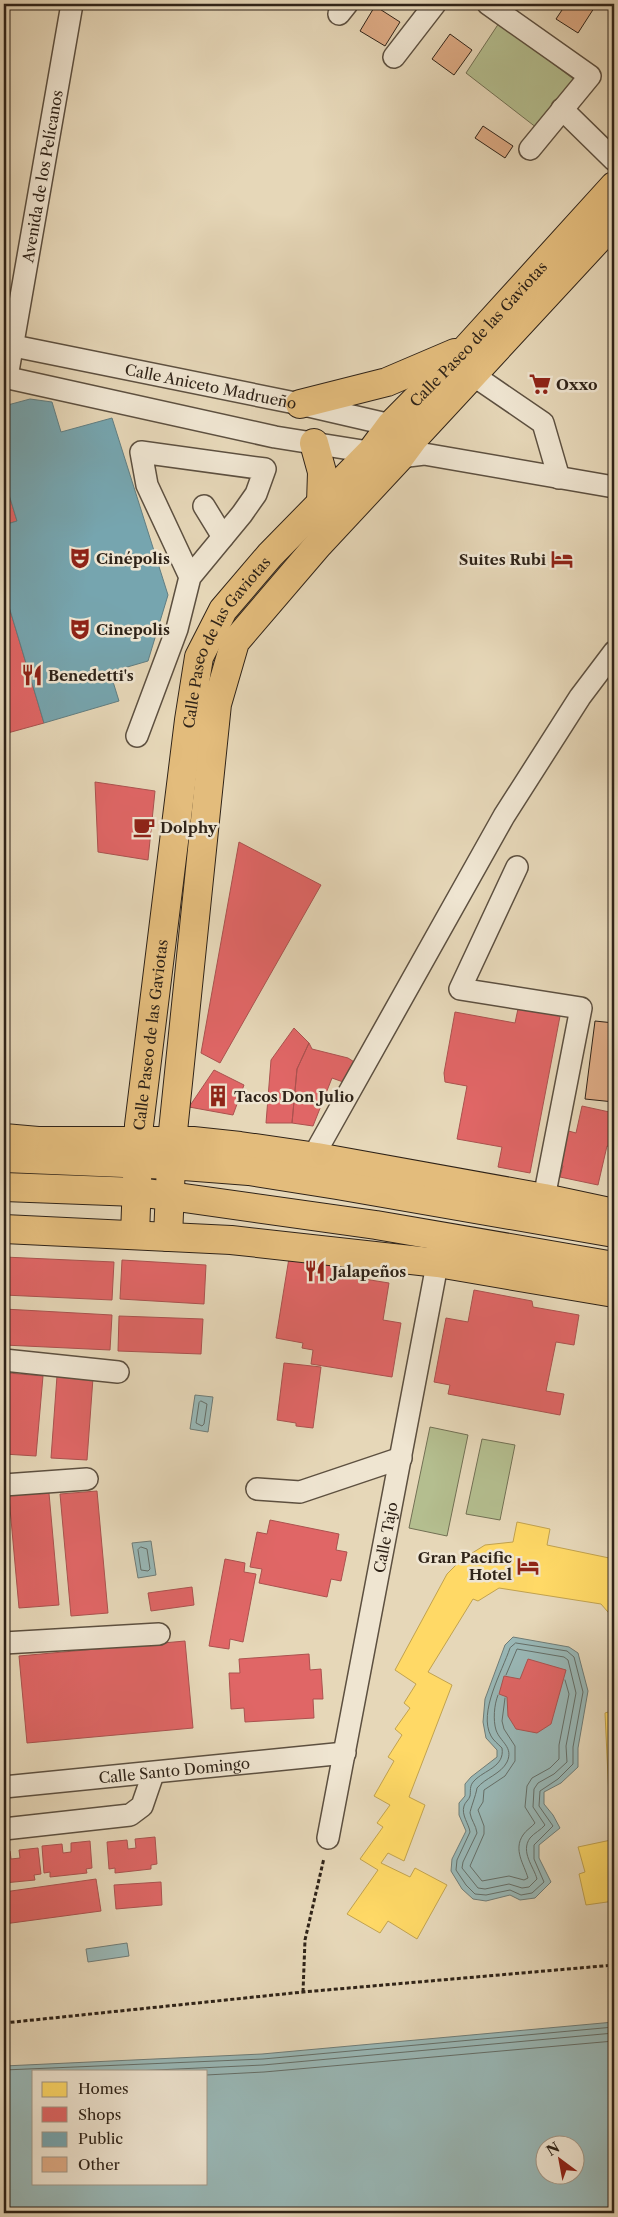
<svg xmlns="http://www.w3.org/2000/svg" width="618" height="2217" font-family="'Libre Caslon Text',serif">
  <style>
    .green { fill: #b4be8f; stroke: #727054 }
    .water { fill: #99b8b7; stroke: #6f7c77; fill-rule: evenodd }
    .homes { fill: #ffd966; stroke: #c1a24f }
    .shops { fill: #e06666; stroke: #ab524f }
    .public { fill: #76a5af; stroke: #617e82 }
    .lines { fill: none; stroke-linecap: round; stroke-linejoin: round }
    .shore { stroke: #646e68; stroke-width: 1 }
    .building { fill: #deab85; stroke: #2f2318 }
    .minor-casing { stroke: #5d5040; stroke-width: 24 }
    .major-casing { stroke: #2f2318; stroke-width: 30 }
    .path { stroke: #2f2318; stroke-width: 3; stroke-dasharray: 4 2.5; stroke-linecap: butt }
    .minor { stroke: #efe5d1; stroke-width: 21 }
    .major { stroke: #e3bc7c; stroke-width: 28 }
    .labels { text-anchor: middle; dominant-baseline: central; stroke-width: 5; stroke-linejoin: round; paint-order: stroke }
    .street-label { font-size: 15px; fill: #2f2318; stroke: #efe5d1 }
    .poi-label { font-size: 15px; font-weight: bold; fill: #2f2318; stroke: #efe5d1; text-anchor: start }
  </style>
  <rect width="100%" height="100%" fill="#e6d7b8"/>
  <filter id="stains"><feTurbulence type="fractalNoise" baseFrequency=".004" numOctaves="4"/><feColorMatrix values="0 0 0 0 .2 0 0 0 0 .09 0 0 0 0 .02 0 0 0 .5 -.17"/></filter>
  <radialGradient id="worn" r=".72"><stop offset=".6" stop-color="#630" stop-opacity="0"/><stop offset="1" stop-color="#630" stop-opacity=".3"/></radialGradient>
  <path class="green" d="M499,23L576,81L537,128L466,73Z
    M430,1427L468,1435L447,1536L409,1528Z
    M482,1439L515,1445L500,1520L466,1514Z"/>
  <path class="water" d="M195,1395L213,1397L208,1432L190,1429Z
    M151,1541L156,1575L138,1578L132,1543Z
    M513,1637L569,1647L578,1653L588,1691L578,1748V1767L561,1783L544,1792V1804L553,1815L560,1828L539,1845V1858L551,1882L535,1898L520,1900L510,1895L486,1901L473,1899L462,1889L451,1871L452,1859L466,1831L459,1815V1803L465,1796V1784L471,1777L497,1757V1750L486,1738L483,1722L485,1699L505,1645Z
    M127,1943L129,1956L88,1962L86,1949Z
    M614,2022V2213H4V2066L262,2054ZM34,2071H206V2183H34ZM576,2144V2174H546V2144Z"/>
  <path class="homes" d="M517,1522L550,1529L547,1545L614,1559V1619L601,1604L499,1588L478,1601L473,1599L428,1672L452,1685L409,1797L425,1805L404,1861L388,1853L381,1863L410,1877L415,1868L447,1885L417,1939L388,1921L380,1933L347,1914L378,1870L360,1859L383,1827L377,1823L390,1805L374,1796L394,1761L388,1757L402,1735L395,1729L410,1708L404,1703L416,1684L395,1670L447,1574L461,1560L485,1545L513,1542Z
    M614,1710V1901L586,1905L579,1874L585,1872L578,1847L611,1840L605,1713Z"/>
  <path class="shops" d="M4,478L17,521L4,525Z
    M4,590L44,723L4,734Z
    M95,782L155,791L148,860L98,852Z
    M239,842L321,885L220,1063L201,1053Z
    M519,1004L561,1011L530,1173L498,1167L502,1147L457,1139L467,1086L445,1082L444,1073L455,1012L515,1023Z
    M294,1028L309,1043L297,1069L292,1123H266L271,1060Z
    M309,1043L312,1049L348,1058L359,1065L346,1083L332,1078L313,1126L292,1123L297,1069Z
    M214,1070L244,1085L233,1115L189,1107Z
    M582,1106L614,1113V1148L607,1146L598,1185L560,1177L563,1166L554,1164L561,1129L576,1133Z
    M4,1257L114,1262L112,1300L4,1295Z
    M289,1258L360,1269L358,1278L389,1283L383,1320L401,1323L392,1377L311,1364L313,1350L302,1348L303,1343L276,1338Z
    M122,1260L206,1265L204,1304L120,1299Z
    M474,1290L532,1301L533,1307L579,1315L574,1345L556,1342L546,1391L564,1394L560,1415L448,1394L450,1385L434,1382L446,1318L468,1322Z
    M4,1309L112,1315L110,1350L4,1345Z
    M119,1316L203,1319L201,1354L118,1351Z
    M284,1363L321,1367L313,1428L296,1426V1423L277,1420Z
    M8,1373L43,1376L36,1456L4,1454Z
    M57,1376L93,1378L87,1460L51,1458Z
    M48,1482L59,1605L19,1608L8,1486Z
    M97,1491L108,1613L71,1616L60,1494Z
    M270,1520L339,1534L336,1550L347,1552L341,1581L331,1579L327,1597L259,1583L262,1569L250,1567L257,1532L267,1534Z
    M225,1559L245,1563L244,1572L256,1574L243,1642L230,1639L229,1649L209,1646Z
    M192,1587L194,1605L151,1611L148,1593Z
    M185,1641L193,1728L27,1743L19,1656Z
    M309,1654L310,1670L321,1669L323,1699H313L314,1718L245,1722L244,1708L231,1709L229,1673H240L239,1659Z
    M528,1659L566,1670L551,1724L537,1733L516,1729L508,1716L507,1697L499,1694L504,1676L520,1679Z
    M155,1837L157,1864L151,1865V1869L115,1873V1868L109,1869L107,1842L127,1840L128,1849L136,1848L135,1839Z
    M90,1841L92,1868L86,1869L87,1873L50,1877V1872L44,1873L42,1846L62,1844L63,1853L71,1852V1843Z
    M38,1848L41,1874L34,1875L35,1880L4,1883V1851H10L11,1859L20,1858L19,1850Z
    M96,1879L101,1911L4,1924V1892Z
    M161,1882L162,1905L116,1909L114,1885Z"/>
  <path class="public" d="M30,399L52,402L61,432L112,418L168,595L148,661L110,672L119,701L44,723L4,590V525L17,521L4,478V406Z"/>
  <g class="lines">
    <path class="shore" d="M201,1401L207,1404L204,1424L202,1426L196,1423L199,1403Z
      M141,1547L147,1549L150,1569L148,1571L141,1570L138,1550Z
      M516,1643L567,1651L574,1657L583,1692L573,1747V1764L558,1779L540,1791L539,1806L553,1826L534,1845V1859L544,1882L532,1893L521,1895L510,1890L486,1895L475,1894L466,1885L456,1870L457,1860L470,1832C469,1824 461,1815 464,1806C465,1802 469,1800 470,1796C471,1791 469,1786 474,1781C484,1770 505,1767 502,1748C498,1744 493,1740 491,1736C478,1712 502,1672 510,1648Z
      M498,1695C494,1705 493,1720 496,1730C500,1742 514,1747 507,1762C501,1774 485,1778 477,1788C476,1795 470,1810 470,1813C471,1820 476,1825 477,1833L463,1862L462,1868L478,1888L485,1889L509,1884L522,1888L529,1887L537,1879C534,1867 520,1852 530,1838C534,1833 541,1830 545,1825L533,1807L534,1789L538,1783L554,1774L567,1762L566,1746L576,1693L568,1660L564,1657L517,1649L506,1675
      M505,1698L502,1721L504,1729L515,1746V1761L505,1776L484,1790L483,1802L478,1810L484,1826V1834L470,1866L482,1881L509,1876L524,1880L528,1878C524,1864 513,1850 523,1835C526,1830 532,1827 535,1823L525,1807L527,1786L532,1778L550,1768L559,1759V1745L569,1694L565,1680
      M4,2070L263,2059L614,2027
      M135,2071L263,2065L614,2033
      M206,2075L264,2072L614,2041"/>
  </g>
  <path class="building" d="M566,4L596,5L578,33L556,19Z
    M375,6L400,22L385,46L360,31Z
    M450,34L472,50L454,75L432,59Z
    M483,126L513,146L505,158L475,138Z
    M595,1021L614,1023V1102L585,1099Z"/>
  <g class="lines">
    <g class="minor-casing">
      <g id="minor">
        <path d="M488,4L590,76L530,149"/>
        <path d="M339,14L347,4"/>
        <path d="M394,57L435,4"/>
        <path d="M562,109L614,160"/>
        <path id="s1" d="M4,344L300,404L391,425L403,432"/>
        <path d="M473,375L543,423L559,478"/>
        <path d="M4,377L275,437L400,457L424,454L614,487"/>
        <path id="s2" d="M7,377L72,4"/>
        <path d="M204,506L223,537"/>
        <path d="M137,736L177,629L190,577L242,514L256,494L265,469L141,452L147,485L190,577"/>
        <path d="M517,867L460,989L581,1008L544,1198"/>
        <path d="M317,1157L319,1146L504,816L580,697L614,652"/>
        <path d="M4,1360L118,1372"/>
        <path d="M4,1485L87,1479"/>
        <path d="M257,1489L300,1492L401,1458"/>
        <path d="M4,1643L159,1634"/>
        <path id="s3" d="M4,1787L345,1753"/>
        <path d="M4,1829L130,1815L142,1806L153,1774"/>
        <path id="s4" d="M328,1838L440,1249"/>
      </g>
    </g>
    <g class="major-casing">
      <g id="major">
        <path d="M300,404L387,382L455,353"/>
        <path d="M314,443L322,472L321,503"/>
        <path d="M4,1138L38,1141H193L240,1146L317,1157L544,1198L614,1213"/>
        <path d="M4,1158L171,1165L249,1171L337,1185L614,1233"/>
        <path d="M4,1187L136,1192L170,1196L376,1225L614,1266"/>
        <path d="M4,1229L231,1240L438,1263L614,1293"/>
        <path id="s5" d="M135,1235L139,1125L189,720L199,657L223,610L270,555L371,452L391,425L466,349L614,186"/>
        <path d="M168,1237L172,1141L217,704L235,642L318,545L400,457L414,438L614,222"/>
      </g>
    </g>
    <path class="path" d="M303,1992L305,1940L324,1858
      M4,2023L303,1992L614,1965"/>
    <use href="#minor" class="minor"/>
    <use href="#major" class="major"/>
  </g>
  <defs>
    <g id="supermarket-bare" transform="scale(1.725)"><path d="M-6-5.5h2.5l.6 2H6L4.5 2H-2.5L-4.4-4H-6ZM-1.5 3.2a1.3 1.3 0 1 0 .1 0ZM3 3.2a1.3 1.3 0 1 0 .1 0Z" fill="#8f2418" stroke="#efe5d1" stroke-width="2.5" paint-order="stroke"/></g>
    <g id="theatre-bare" transform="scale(1.725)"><path d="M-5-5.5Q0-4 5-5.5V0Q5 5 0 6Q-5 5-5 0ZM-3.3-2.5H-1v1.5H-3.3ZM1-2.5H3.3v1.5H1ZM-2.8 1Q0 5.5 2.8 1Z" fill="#8f2418" stroke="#efe5d1" stroke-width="2.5" paint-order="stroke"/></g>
    <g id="hotel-bare" transform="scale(1.725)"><path d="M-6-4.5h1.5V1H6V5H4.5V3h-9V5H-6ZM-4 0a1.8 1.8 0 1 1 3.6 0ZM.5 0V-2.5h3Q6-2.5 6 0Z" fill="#8f2418" stroke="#efe5d1" stroke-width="2.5" paint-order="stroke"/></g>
    <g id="restaurant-bare" transform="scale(1.725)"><path d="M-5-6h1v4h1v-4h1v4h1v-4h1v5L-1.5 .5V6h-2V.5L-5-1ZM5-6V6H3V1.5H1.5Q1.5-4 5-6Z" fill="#8f2418" stroke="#efe5d1" stroke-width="2.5" paint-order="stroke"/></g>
    <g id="cafe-bare" transform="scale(1.725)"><path d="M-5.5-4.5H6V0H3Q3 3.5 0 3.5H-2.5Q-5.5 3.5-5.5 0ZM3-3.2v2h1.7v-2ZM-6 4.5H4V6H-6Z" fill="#8f2418" stroke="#efe5d1" stroke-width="2.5" paint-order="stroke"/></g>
    <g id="building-bare" transform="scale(1.725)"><path d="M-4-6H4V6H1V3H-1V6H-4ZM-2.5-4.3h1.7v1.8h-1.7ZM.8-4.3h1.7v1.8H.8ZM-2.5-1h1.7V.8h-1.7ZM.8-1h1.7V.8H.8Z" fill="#8f2418" stroke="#efe5d1" stroke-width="2.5" paint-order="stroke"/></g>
  </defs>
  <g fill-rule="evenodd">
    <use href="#supermarket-bare" x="540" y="384"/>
    <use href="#theatre-bare" x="80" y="558"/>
    <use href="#hotel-bare" x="562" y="559"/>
    <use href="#theatre-bare" x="80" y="629"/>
    <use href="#restaurant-bare" x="32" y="675"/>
    <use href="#cafe-bare" x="144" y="827"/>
    <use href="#building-bare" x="218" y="1096"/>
    <use href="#restaurant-bare" x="315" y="1271"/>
    <use href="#hotel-bare" x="528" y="1566"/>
  </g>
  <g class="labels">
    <g class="street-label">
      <text stroke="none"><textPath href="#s2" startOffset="204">Avenida de los Pelícanos</textPath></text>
      <text stroke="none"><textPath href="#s5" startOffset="1011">Calle Paseo de las Gaviotas</textPath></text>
      <text stroke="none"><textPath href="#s1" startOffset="211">Calle Aniceto Madrueño</textPath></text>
      <text stroke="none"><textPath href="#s5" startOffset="606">Calle Paseo de las Gaviotas</textPath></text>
      <text stroke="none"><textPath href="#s5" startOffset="201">Calle Paseo de las Gaviotas</textPath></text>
      <text stroke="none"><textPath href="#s4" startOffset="306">Calle Tajo</textPath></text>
      <text stroke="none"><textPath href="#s3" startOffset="171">Calle Santo Domingo</textPath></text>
    </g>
    <g class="poi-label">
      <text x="556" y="384">Oxxo</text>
      <text x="96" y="558">Cinépolis</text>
      <text x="546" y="559" text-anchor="end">Suites Rubi</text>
      <text x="96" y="629">Cinepolis</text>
      <text x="48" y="675">Benedetti's</text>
      <text x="160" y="827">Dolphy</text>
      <text x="234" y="1096">Tacos Don Julio</text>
      <text x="332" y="1271">Jalapeños</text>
      <text x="512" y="1557" text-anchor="end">Gran Pacific<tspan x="512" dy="17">Hotel</tspan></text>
    </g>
  </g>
  <rect width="618" height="2217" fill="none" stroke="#e6d7b8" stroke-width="20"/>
  <rect x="5" y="5" width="608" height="2207" fill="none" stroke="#2f2318" stroke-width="2.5"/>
  <rect x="10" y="10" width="598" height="2197" fill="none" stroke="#2f2318"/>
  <rect x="32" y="2070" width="175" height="115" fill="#efe5d1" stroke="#a29787"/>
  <rect x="42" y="2082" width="25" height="15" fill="#ffd966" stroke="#a29787"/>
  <text x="78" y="2094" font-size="15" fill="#2f2318">Homes</text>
  <rect x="42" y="2107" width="25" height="15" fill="#e06666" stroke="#a29787"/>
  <text x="78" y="2120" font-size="15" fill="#2f2318">Shops</text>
  <rect x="42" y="2132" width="25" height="15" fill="#76a5af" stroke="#a29787"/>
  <text x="78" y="2144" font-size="15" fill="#2f2318">Public</text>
  <rect x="42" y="2157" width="25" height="15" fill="#deab85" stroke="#a29787"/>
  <text x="78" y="2170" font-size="15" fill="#2f2318">Other</text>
  <g transform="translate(560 2160) rotate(328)"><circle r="24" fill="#efe5d1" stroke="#a29787"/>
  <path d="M0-4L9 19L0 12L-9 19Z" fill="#8f2418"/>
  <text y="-8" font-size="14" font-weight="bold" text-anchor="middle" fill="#2f2318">N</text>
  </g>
  <rect width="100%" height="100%" filter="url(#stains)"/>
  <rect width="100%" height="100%" fill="url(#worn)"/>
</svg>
